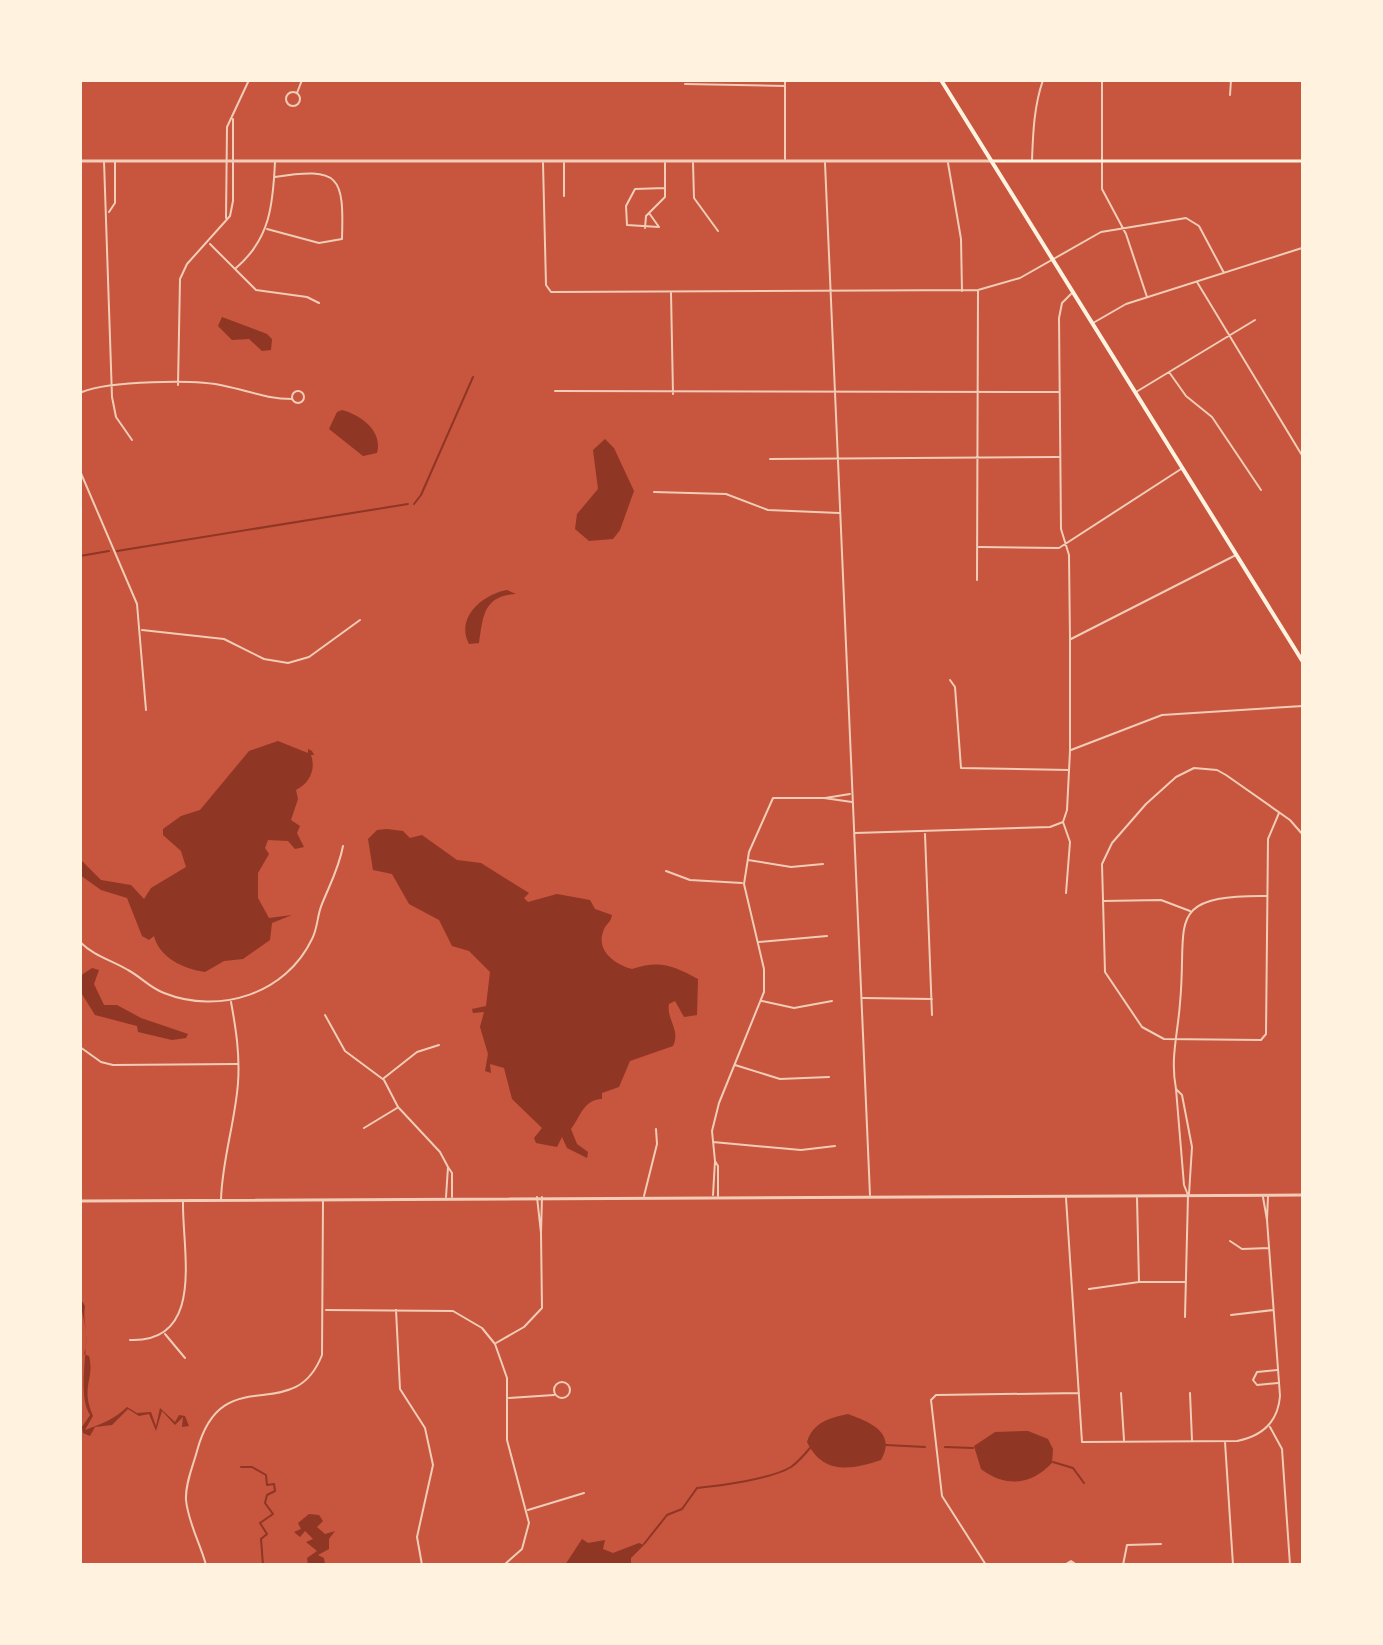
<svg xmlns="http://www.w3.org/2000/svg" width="1383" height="1645" font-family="'Times New Roman',serif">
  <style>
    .water { fill: #8f3625 }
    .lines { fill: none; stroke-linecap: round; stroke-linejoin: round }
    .stream { stroke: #8f3625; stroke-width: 2 }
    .minor { stroke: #f1ccb7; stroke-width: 2 }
    .tertiary { stroke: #f1ccb7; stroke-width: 3 }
    .secondary { stroke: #fff3e0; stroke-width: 3 }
    .primary { stroke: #fff3e0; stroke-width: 4 }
  </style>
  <rect width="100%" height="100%" fill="#c8553d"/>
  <path class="water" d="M222,317L267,334L272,339L271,350L262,351L249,339L232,340L218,326Z
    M342,410C361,415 383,431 377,453L363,456L329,429L337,412Z
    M605,439L614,448L634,491L620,530L613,539L589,541L575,529L577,514L598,489L593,450Z
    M507,590L516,594C483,596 483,617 479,643L469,644C455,618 483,594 507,590Z
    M278,741L308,753V749L312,751L314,755H311C316,769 310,783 296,790L298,799L291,820L300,826L297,833L304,847L295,849L288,841L268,840L265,848L269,854L258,873V898L269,918L292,915L272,923L270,940L243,959L224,961L205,972C183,969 159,957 154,936L149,940L142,936L127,898L101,890L80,875V859L101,880L131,885L144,899L151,888L186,867L181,851L163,835V829L181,816L200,810L249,751Z
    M387,829L403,831L410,838L422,835L457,860L481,863L529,893L524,898L528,902L557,894L590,900L595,909L612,915C611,923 605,924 603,932C596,951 616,965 632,969C660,960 672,965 698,979L697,1015L684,1017L675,1001L669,1004C666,1019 681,1030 673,1046L630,1061L619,1087L602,1093V1099C583,1100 581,1116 571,1129L577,1144L588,1152L587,1158L567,1148L562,1137L557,1147L536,1143L534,1138L542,1128L512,1099L504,1068L490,1064L491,1073L485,1071L488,1054L480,1027L484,1012L473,1013L472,1009L486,1006L490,972L469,951L452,946L439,920L409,904L392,874L373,870L368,839L377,830Z
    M92,968L99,970L94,984L104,1005H117L141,1018L188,1034L186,1038L172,1040L138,1032L137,1026L95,1015L80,991V976Z
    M80,1298L85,1306C82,1323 90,1336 84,1354L89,1356C95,1380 80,1386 93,1416L85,1430C99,1425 115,1419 127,1407L137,1413L151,1412L156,1426L160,1408L175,1422L179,1415L185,1416L189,1426L182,1427L183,1417L175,1425L162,1411L156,1431L149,1414L139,1416L128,1409L112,1425L95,1427L90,1436L83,1433L82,1427L90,1415C78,1397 87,1356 86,1334C85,1321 81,1310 80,1298Z
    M848,1414C869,1422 897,1432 881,1460C851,1470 823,1475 807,1442C813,1422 830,1418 848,1414Z
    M1028,1431L1048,1439L1053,1449L1052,1463C1031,1485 1006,1488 981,1469L974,1446L995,1432Z
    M309,1514L319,1515L323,1521L317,1527L325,1534L335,1531L329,1539V1549L318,1555L324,1558L325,1565H308L307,1558L317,1551L306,1542L313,1539L305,1531L300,1537L294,1532L301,1529L298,1523Z
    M582,1539L588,1543L605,1540L603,1549L613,1553L639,1543L644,1545L631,1558V1565H565Z"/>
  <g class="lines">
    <path class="stream" d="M414,504L421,495L473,377
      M117,551L408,504
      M80,556L109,551
      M886,1445L925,1447
      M945,1447L973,1448
      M1053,1462L1073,1468L1084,1483
      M241,1467H252L266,1475L267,1485L274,1484L275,1491L267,1495L265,1503L273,1514L260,1523L267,1534L261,1539L263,1565
      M644,1544L667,1515L682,1509L697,1488C720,1486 771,1479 791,1467C798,1462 805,1454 810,1448"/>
    <path class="minor" d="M785,80V159
      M1102,80V189L1126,234L1147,297
      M685,84L785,86
      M286 99a7 7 0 1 1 14 0a7 7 0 1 1-14 0Z
      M297,93L302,80
      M1230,95L1231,80
      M1303,137V307
      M1032,160C1033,133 1034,106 1043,80
      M104,161L112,397L116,417L132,440
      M543,163L546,285L551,292L978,290L1020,278L1101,232L1186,218L1199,226L1224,273
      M564,163V196
      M693,163L694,198L718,231
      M825,163L870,1195
      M948,163L961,239L962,291
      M109,212L115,203V161
      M649,213L659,227L627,225L626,206L635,189L665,188
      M226,218L227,127L249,80
      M645,228L646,216L665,197V163
      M267,229L319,243L342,239C344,176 340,167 275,177
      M210,244L256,290L307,297L319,303
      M236,268C270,239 273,205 275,162
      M1197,282L1303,457
      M671,293L673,394
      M1093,323L1126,304L1302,248
      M1169,372L1186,396L1212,417L1261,490
      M178,385L180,279L187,264L230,216L233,201V119
      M292 397a6 6 0 1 1 12 0a6 6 0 1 1-12 0Z
      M555,391L1058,392
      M82,392C109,381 195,379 225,386C249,391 267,399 292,399
      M1136,392L1255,320
      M770,459L1059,457
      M80,471L137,604L146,710
      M654,492L726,494L768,510L839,513
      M979,547L1059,548L1181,469
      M977,580L978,290
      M142,630L224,639L264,659L288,663L309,657L360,620
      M1071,639L1236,555
      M950,680L955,687L961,768L1069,770
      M1071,750L1162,715L1303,706
      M825,798L850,794
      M1279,813L1268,839L1266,1034L1261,1040L1164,1039L1142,1027L1105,972L1102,864L1112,843L1146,804L1176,777L1194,768L1217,770L1226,775L1290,820L1303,835
      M855,833L1050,827L1063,822
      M925,834L932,1015
      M748,860L791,867L823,864
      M666,871L690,880L742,883
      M1066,893L1070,842L1063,822L1067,810L1070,751V639L1069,555L1061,529L1059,318L1062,303L1071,294
      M1103,901L1161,900L1190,911
      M80,942C94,956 111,960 128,970C141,977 150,988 164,993C219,1015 286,994 312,939C318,928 317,915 322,904C330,884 339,868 343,846
      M759,942L827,936
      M863,998L932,999
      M762,1001L794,1008L832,1001
      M325,1015L345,1051L384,1080L398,1107L440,1152L448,1167
      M80,1047L101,1062L113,1065L237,1064
      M735,1065L780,1079L829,1077
      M384,1078L417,1052L439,1045
      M1176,1089C1170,1058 1178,1033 1180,1003C1188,923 1162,895 1266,896
      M364,1128L397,1108
      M713,1142L801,1150L835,1146
      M715,1161L712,1131L719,1103L764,992V969L744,884L749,852L773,798H824L852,802
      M713,1195L715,1161L718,1166V1196
      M644,1196L657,1144L656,1129
      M446,1197L448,1167L452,1173V1197
      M537,1197L541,1233L542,1197
      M1263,1197L1267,1220L1268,1196
      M1066,1198L1082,1442L1237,1441C1262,1436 1278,1423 1280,1396L1267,1220
      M1137,1198L1139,1282
      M221,1200C222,1160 235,1123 238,1083C240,1055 236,1029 231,1002
      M1230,1241L1242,1249L1269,1248
      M1089,1289L1139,1282H1185
      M326,1310L453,1311L482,1328L495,1344L507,1378V1440L529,1523L522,1549L504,1565
      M396,1310L400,1389L425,1428L433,1465L417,1537L422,1565
      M1231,1315L1273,1310
      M1185,1317L1188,1195L1184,1185L1176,1089L1182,1095L1192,1147L1189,1194
      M165,1334L185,1358
      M130,1340C206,1343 182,1250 183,1202
      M496,1343L524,1327L542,1308L541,1233
      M1277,1370L1257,1372L1253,1380L1257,1385L1278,1383
      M554 1390a8 8 0 1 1 16 0a8 8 0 1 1-16 0Z
      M1121,1393L1124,1440
      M1190,1393L1192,1440
      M509,1398L554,1395
      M1270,1427L1282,1449L1290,1565
      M1225,1442L1233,1565
      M528,1510L584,1493
      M206,1565C200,1543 188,1522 186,1500C185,1484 193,1466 197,1451C222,1357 293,1429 322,1355L323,1200
      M986,1565L942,1496L931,1400L936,1395L1079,1393
      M1064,1565L1071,1561L1077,1565
      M1123,1565L1127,1545L1161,1544"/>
    <path class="tertiary" d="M80,161H991
      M80,1201L1303,1195"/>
    <path class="secondary" d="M991,161H1303"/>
    <path class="primary" d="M941,80L1303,662"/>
  </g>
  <rect width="1383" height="1645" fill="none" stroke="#fff3e0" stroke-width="164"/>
</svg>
